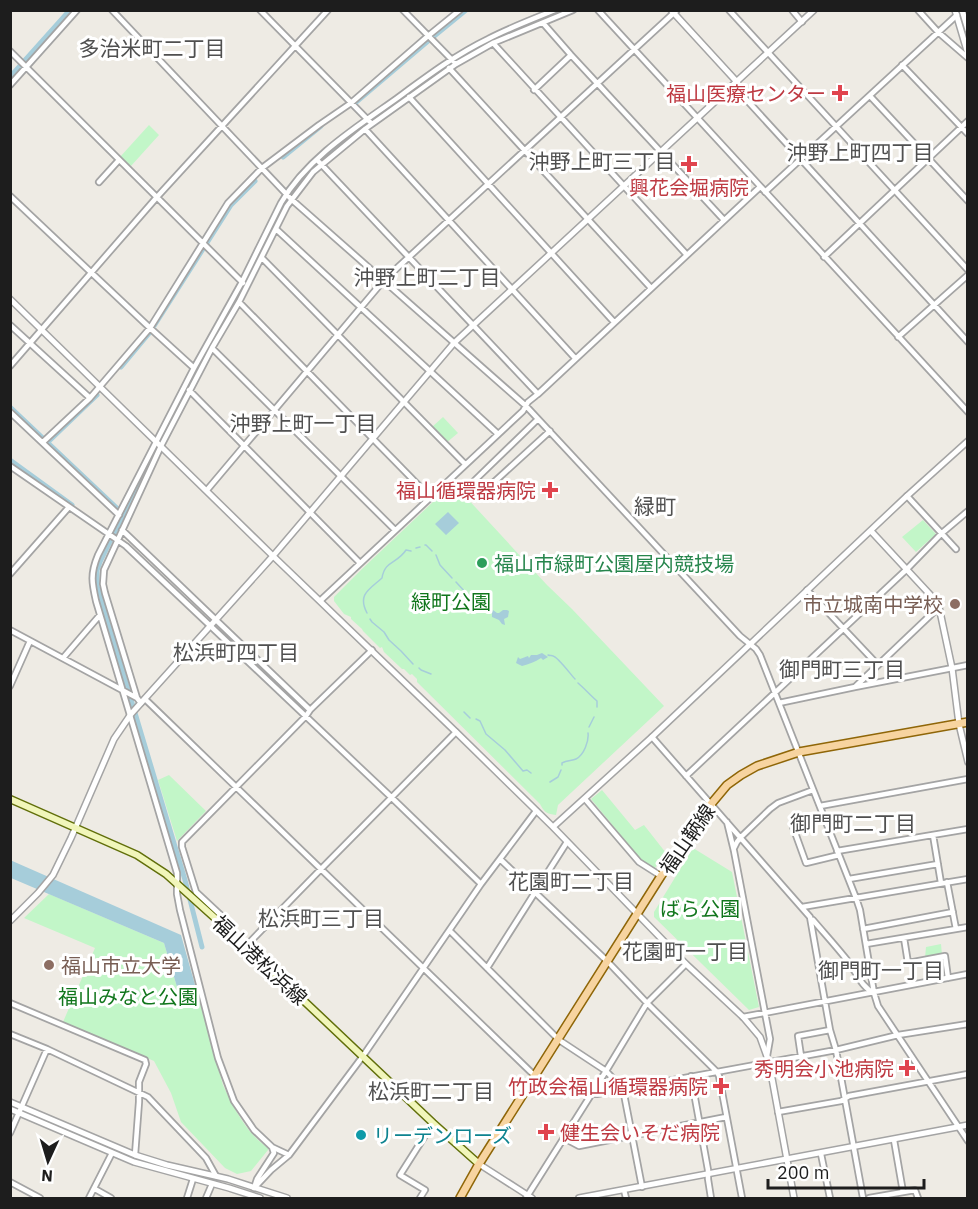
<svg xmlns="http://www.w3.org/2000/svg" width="978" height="1209" font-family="'IBM Plex Sans','Noto Sans JP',sans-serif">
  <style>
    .park { fill: #c2f6c8 }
    .water { fill: #a6cdda }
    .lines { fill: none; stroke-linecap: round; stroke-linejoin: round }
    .stream { stroke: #a6cdda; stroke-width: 1.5 }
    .canal { stroke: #a6cdda; stroke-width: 5 }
    .minor-casing { stroke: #a4a4a4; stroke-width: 8 }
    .tertiary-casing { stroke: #a4a4a4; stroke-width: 8 }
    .secondary-casing { stroke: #616f0a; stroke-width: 9 }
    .primary-casing { stroke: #8f6608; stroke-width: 10 }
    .minor { stroke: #fff; stroke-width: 4.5 }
    .tertiary { stroke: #fff; stroke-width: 5 }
    .secondary { stroke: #f1f6ba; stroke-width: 6 }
    .primary { stroke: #f7d4a0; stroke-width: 7 }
    .health-dot { fill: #e0444e; stroke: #fff; stroke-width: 2 }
    .leisure-dot { fill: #2e9e5b; stroke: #fff; stroke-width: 2 }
    .education-dot { fill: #8d6e63; stroke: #fff; stroke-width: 2 }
    .culture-dot { fill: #0f9aa8; stroke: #fff; stroke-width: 2 }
    .labels { text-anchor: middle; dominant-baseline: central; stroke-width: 6; stroke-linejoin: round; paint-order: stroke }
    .health-label { font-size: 20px; fill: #be3a42; stroke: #fff; text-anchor: end }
    .leisure-label { font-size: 20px; fill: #27864d; stroke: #fff; text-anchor: start }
    .park-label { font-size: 20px; fill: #11761c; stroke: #fff }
    .education-label { font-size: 20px; fill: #785e54; stroke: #fff; text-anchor: end }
    .street-label { font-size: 20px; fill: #1d1d1d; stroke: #fff }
    .culture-label { font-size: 20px; fill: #0d838f; stroke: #fff; text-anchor: start }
    .neighbourhood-label { font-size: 21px; fill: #505050; stroke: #fff }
  </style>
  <rect width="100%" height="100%" fill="#eeebe4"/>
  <path class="park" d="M149,125L159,135L131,166L120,157Z
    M443,417L458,433L446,443L432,427Z
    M453,483L547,585L572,609L664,706L558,805L556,815C547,814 544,812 540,804L417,682V679L412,674L410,675L404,669H402L384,652L382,647L380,648L363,631L362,629L351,619V617L344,614L334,601V597L362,569Z
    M923,520L936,534L916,552L902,537Z
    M169,775L206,811L177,841L158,780Z
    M602,790L635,830L644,825L666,853L655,868L641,860L591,799Z
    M693,848L732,872L759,1007L749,1010L654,917V912Z
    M49,894L164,943L180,997L197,992L223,1085C233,1107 247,1134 268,1148V1150L251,1171L237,1174L225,1168L181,1122L171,1093L154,1061L63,1022L95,948L24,918Z
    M941,944L942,955L925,958L926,947Z"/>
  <path class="water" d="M448,512L459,523L446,535L435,524Z
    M493,610L497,613H499L503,610H507L509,611L508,617L504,619L505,625L502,624L499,620L492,617V612Z
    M542,653L548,657L543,660L541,658C535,662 529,664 522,666L516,663L518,657L520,659L528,656L529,658L531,655H537Z
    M10,860L181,935L197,992L180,997L164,943L11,878Z"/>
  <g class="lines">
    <path class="stream" d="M425,545H426L432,551
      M416,548L420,547
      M436,555L440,565L452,578
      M456,582L467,594
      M471,598C477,605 478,607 488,607L492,612
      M367,613C357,594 370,589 382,578C385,560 397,564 406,550L411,551
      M370,619L372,622L384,632L389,640L401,651L413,664
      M548,655C550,656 552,655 553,656C558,657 571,675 575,679
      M419,668L421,670L431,674
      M578,683C585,689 590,695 597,701V707
      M464,712L470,718
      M476,719L480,721L486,734L505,750L523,771L527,770L531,773
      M589,727L594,717
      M562,765V763C567,760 572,761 576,759C584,755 589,741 588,733
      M550,782L558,777L561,770"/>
    <path class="canal" d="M433,37L466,10
      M10,77L70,10
      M355,103L428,41
      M283,157L321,126
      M154,326L231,205L255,181
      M121,367L151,331
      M10,407L122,513
      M163,434L238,296L286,199L311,169L338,145L456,60L497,37L565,10
      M48,442L97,395
      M154,451L100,562L97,570V586L185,880L202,947
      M10,460L72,505"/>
    <g class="minor-casing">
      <path id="minor" d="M112,10L291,199L526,406L740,636L756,649L760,655L856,898L860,910L874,993L878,1006L968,1141
        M260,10L372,124
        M403,10L456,64
        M598,10L968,412
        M729,10L968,270
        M792,10L802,22
        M918,10L938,32L968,58
        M543,23L571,55L724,220
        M493,43L687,255
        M10,51L243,283
        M902,65L968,134
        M449,68L651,288
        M10,85L77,10
        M733,85L968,342
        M534,90L571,55
        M870,96L968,201
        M409,97L614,322
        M365,129L575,358
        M319,162L538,394
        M99,182L119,160
        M765,192L957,15
        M10,196L150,328L194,368
        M276,229L498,434
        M824,257L968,121
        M262,258L465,464
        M239,302L430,497
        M10,325L90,398
        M898,337L968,275
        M212,348L395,530
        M10,366L157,197L328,10
        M189,390L360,563
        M10,412L119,515
        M538,419L471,484L481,494L550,431
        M43,442L90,398L150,328L228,203L262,168L319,125L351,103L428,36L460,10
        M10,466L126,546L391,797L481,884
        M207,490L384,280L677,10
        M907,496L956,549
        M122,530L310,710
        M10,574L69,507
        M807,590L877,664
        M321,600L523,411L528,402L538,394L760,187
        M10,630L137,698
        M63,658L100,615
        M10,686L30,641
        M855,687L968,665
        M145,699L535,1076
        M141,703L137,698L105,593L103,584L104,570L161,446L212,348L239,302L287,206L313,172L365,129L456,64L493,43L573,10
        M779,703L855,687L939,607
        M652,737L810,917L830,1030L836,1050L863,1198
        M686,776L907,569L942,533L968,511
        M585,799L639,862L661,876
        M820,806L968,779
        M823,815L793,827L806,863L839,855
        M727,822L734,851L765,1013L770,1039L767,1056
        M933,835L941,883
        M734,848L737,842L741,837L770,809L778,803L813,790
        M837,851L968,829
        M500,859L608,962L647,1003L717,1072L719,1076L742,1198
        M849,879L938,864
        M947,882L956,929
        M802,907L968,879
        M813,920C824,933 836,946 847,960C856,971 861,987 874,993
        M226,928V920L196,892L182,847V842L306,716L310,710L372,650
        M863,929L953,912
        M450,931L559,1040L606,1071L623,1089L642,1187
        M904,938L908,963L945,956L948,978
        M866,944L968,927
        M246,946L321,869L456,732
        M487,968L567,842
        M10,1003L145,1060L146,1064L139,1082V1102L135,1155
        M743,1017L968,974
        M10,1034L47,1049L148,1097L206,1158L216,1176
        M801,1056L798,1036L830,1030
        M691,1076L708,1170V1179L711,1198
        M592,1093L597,1094L836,1050L898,1035L968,1024
        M778,1112L841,1101L849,1096L968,1074
        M10,1133L47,1049
        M564,1138L579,1146L726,1117
        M894,1140L903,1192
        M272,1147L289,1155
        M821,1154L830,1198
        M10,1182L40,1198
        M256,1186L271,1170L289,1155L363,1056L481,884L536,811
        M254,1188L257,1179L274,1153L272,1147L254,1130L234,1101L218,1058L180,910L177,894V873L96,601C92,583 90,574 98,555L194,368L242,282L281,203C306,159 355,128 396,99C426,77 455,55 488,39C509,28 533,19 555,10
        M95,1189L111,1198
        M624,1190L626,1198
        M89,1198L112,1153
        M187,1198L193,1179
        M206,1198L212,1184
        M420,1198L425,1190L400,1175L433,1123
        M526,1198L606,1071L647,1003L686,964
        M869,1198L915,1190L918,1198"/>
    </g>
    <g class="tertiary-casing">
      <path id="tertiary" d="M671,10L737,82
        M955,10L968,54
        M962,10L968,30
        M10,299L273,556L456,732L553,827L686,964L743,1017L760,1037L769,1062L794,1198
        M871,531L935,600L939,607L952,668L959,724L968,762
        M553,827L652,737L907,496L968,441
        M10,921L38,893L53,875L71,838L114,739L131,714L273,556L454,343L814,10
        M10,1102L135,1155L167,1165L228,1179L287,1198
        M10,1109L134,1162L229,1188L260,1198
        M479,1164L532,1198
        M579,1198L968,1125"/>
    </g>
    <g class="secondary-casing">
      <path id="secondary" d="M10,799L137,855L166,874L246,946L433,1123L479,1164"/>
    </g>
    <g class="primary-casing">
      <path id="primary" d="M460,1198L479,1164L661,876L701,816L727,785L741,775L757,766L799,752L968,722"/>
    </g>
    <use href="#minor" class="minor"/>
    <use href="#tertiary" class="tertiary"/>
    <use href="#secondary" class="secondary"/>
    <use href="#primary" class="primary"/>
  </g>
  <g class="health-dot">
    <path d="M837 84h6v6h6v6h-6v6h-6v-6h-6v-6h6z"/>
    <path d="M686 155h6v6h6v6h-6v6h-6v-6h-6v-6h6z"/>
    <path d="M547 481h6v6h6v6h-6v6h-6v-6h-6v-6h6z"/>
    <path d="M904 1059h6v6h6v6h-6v6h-6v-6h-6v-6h6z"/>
    <path d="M718 1077h6v6h6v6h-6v6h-6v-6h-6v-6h6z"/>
    <path d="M543 1123h6v6h6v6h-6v6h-6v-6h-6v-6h6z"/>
  </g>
  <circle class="leisure-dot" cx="482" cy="563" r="6"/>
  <g class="education-dot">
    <circle cx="955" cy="604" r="6"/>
    <circle cx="49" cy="965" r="6"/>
  </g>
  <circle class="culture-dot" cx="361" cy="1135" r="6"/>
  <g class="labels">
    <g class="health-label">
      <text x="826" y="93">福山医療センター</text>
      <text x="689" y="187" text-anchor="middle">興花会堀病院</text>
      <text x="536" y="490">福山循環器病院</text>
      <text x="894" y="1068">秀明会小池病院</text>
      <text x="708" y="1086">竹政会福山循環器病院</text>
      <text x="560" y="1132" text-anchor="start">健生会いそだ病院</text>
    </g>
    <g class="leisure-label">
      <text x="494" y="563">福山市緑町公園屋内競技場</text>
    </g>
    <g class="park-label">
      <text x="451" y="601">緑町公園</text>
      <text x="700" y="908">ばら公園</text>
      <text x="128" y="996">福山みなと公園</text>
    </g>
    <g class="education-label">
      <text x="943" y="604">市立城南中学校</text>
      <text x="61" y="965" text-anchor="start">福山市立大学</text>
    </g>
    <g class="street-label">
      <text transform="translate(687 839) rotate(-55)">福山鞆線</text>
      <text transform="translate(260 960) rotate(43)">福山港松浜線</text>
    </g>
    <g class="culture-label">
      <text x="373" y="1135">リーデンローズ</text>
    </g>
    <g class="neighbourhood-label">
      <text x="152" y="48">多治米町二丁目</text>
      <text x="860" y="152">沖野上町四丁目</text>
      <text x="602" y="161">沖野上町三丁目</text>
      <text x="427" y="277">沖野上町二丁目</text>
      <text x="303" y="423">沖野上町一丁目</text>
      <text x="655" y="506">緑町</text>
      <text x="236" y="652">松浜町四丁目</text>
      <text x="842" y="669">御門町三丁目</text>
      <text x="853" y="823">御門町二丁目</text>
      <text x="571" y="881">花園町二丁目</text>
      <text x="321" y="918">松浜町三丁目</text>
      <text x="685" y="951">花園町一丁目</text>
      <text x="881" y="970">御門町一丁目</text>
      <text x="431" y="1091">松浜町二丁目</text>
    </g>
  </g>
  <rect width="978" height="1209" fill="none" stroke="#1d1d1d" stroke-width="24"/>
  <g transform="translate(48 1161) rotate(184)" stroke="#ffffff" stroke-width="4.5" paint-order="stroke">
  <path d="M0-4.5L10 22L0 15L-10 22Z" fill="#1d1d1d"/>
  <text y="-9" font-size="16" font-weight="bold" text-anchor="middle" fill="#1d1d1d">N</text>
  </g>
  <path d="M768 1179v9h156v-9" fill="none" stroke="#1d1d1d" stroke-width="3"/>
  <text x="777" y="1179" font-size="18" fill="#1d1d1d" stroke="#ffffff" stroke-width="4.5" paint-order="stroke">200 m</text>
</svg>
